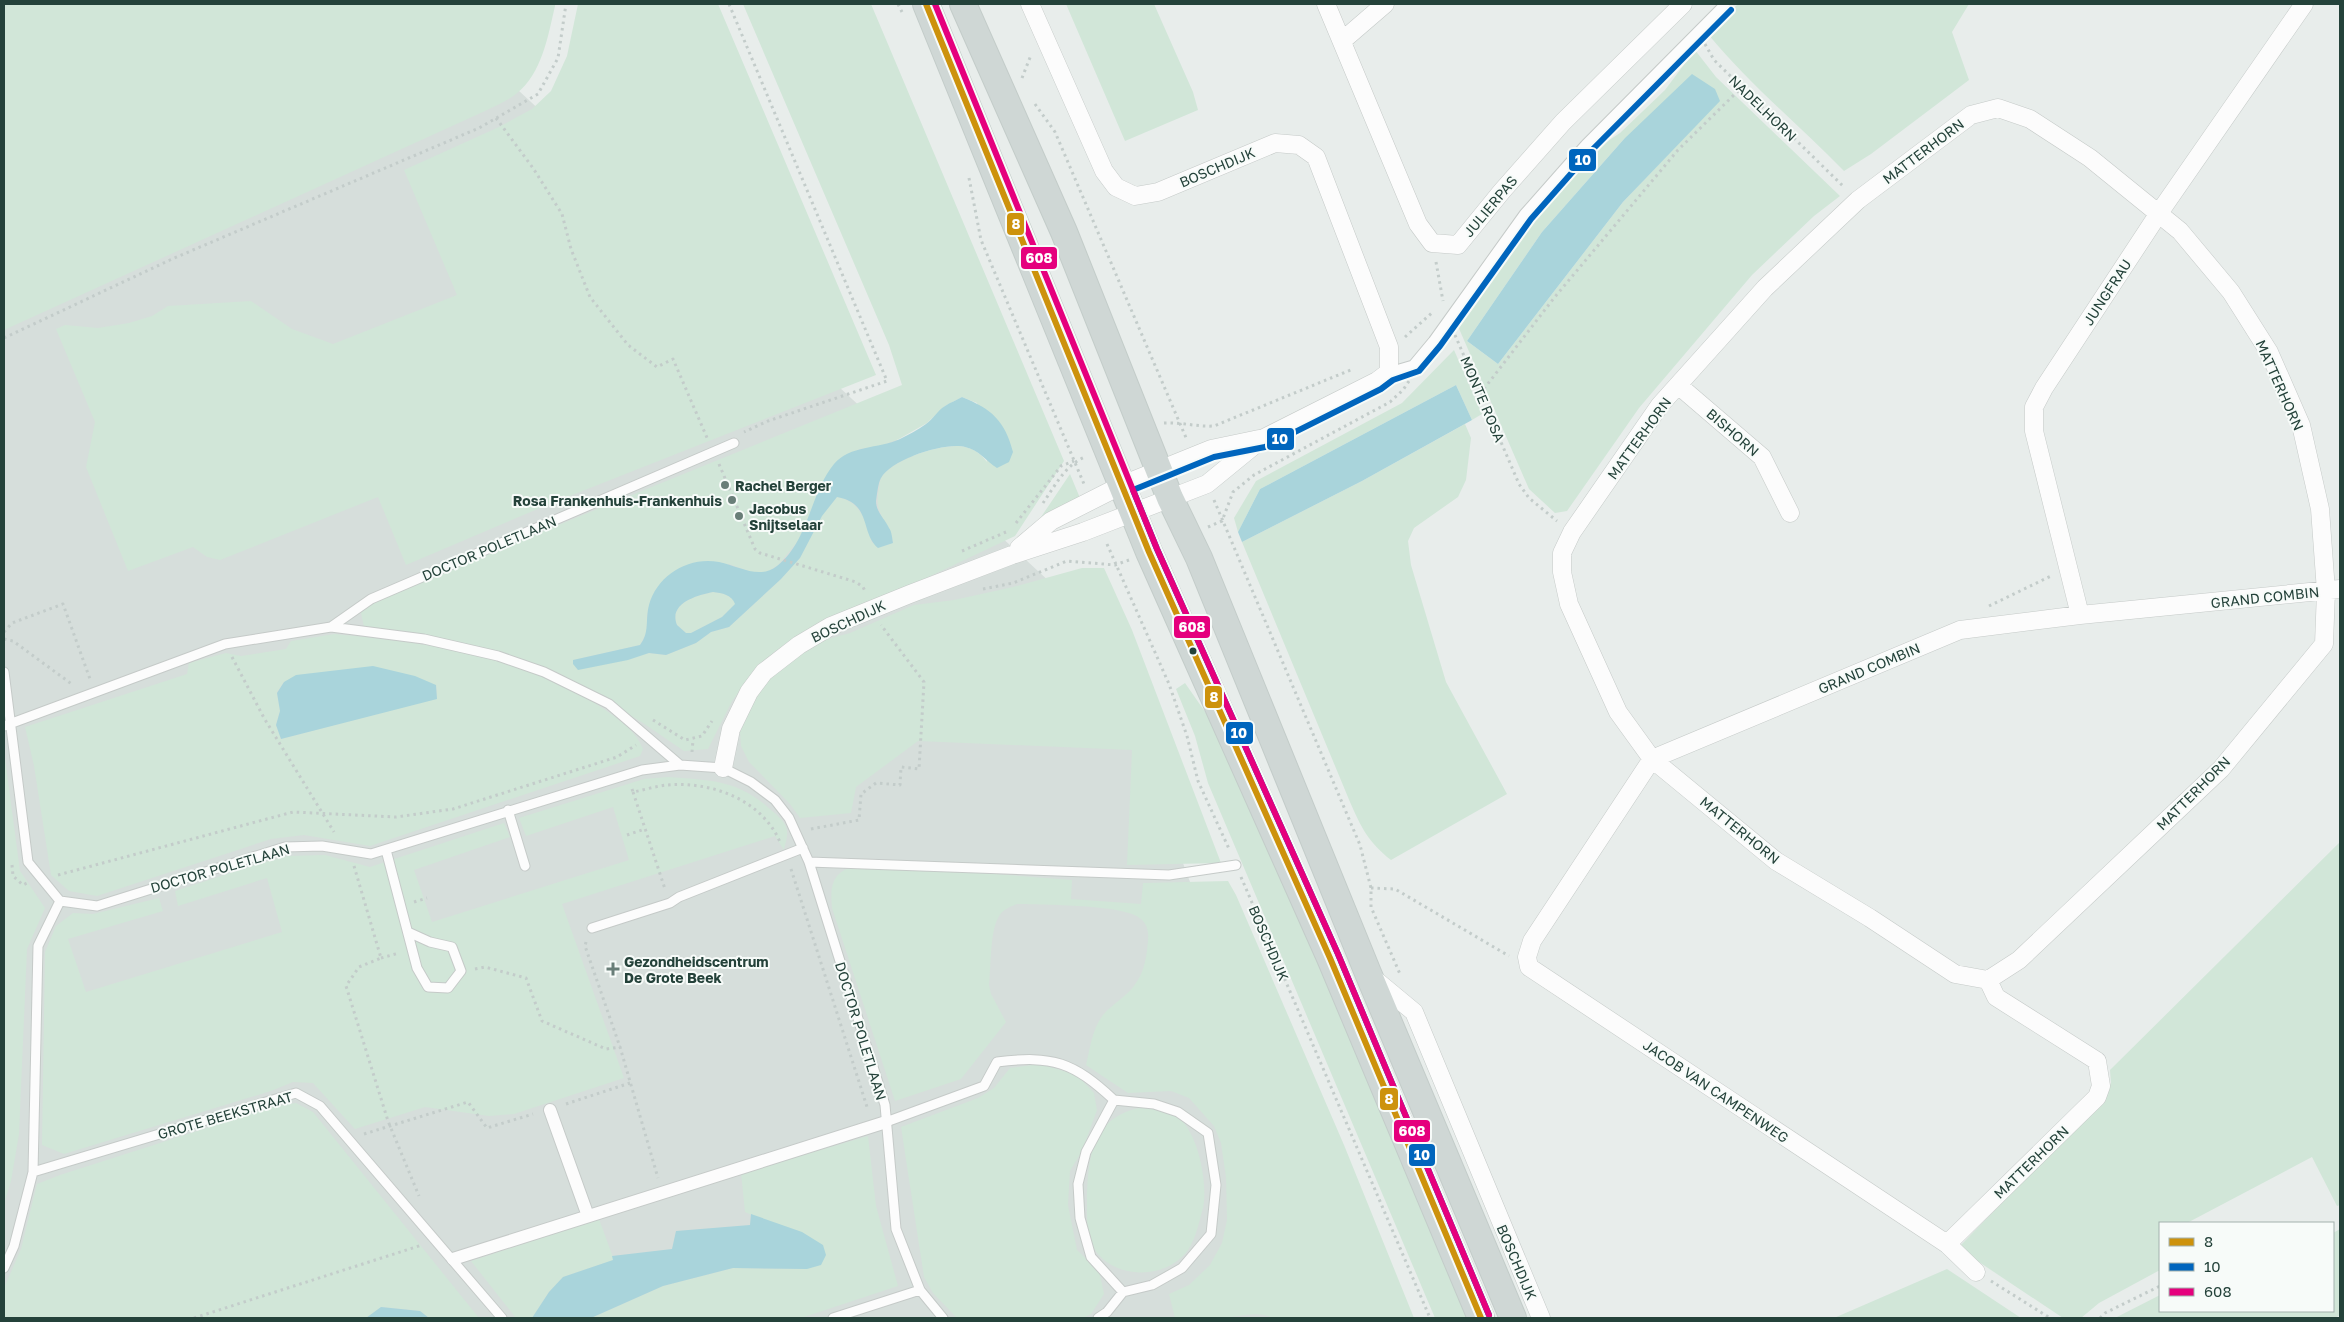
<svg xmlns="http://www.w3.org/2000/svg" width="2344" height="1322" font-family="'Golos Text',sans-serif">
  <style>
    .built { fill: #d6dedb }
    .green { fill: #d1e6d8; fill-rule: evenodd }
    .water { fill: #a9d4db; fill-rule: evenodd }
    .lines { fill: none; stroke-linecap: round; stroke-linejoin: round }
    .service-casing { stroke: #c5cac8; stroke-width: 11 }
    .pedestrian-casing { stroke: #c5cac8; stroke-width: 14 }
    .minor-casing { stroke: #c5cac8; stroke-width: 19 }
    .primary-casing { stroke: #c3ccc9; stroke-width: 28 }
    .path { stroke: #c3ccca; stroke-width: 3; stroke-dasharray: 2.5 4; stroke-linecap: butt }
    .service { stroke: #fcfcfc; stroke-width: 9 }
    .pedestrian { stroke: #fcfcfc; stroke-width: 12 }
    .minor { stroke: #fcfcfc; stroke-width: 18 }
    .primary { stroke: #cfd7d5; stroke-width: 26 }
    .bus-1-casing { stroke: #f7fbf9; stroke-width: 10 }
    .bus-2-casing { stroke: #f7fbf9; stroke-width: 10 }
    .bus-3-casing { stroke: #f7fbf9; stroke-width: 10 }
    .bus-1 { stroke: #cd920c; stroke-width: 6 }
    .bus-2 { stroke: #0065bd; stroke-width: 6 }
    .bus-3 { stroke: #e5007d; stroke-width: 6 }
    .poi-dot { fill: #697e78; stroke: #f7fbf9; stroke-width: 2 }
    .bus-dot { fill: #24423a; stroke: #f7fbf9; stroke-width: 2 }
    .labels { text-anchor: middle; dominant-baseline: central; stroke-width: 4; stroke-linejoin: round; paint-order: stroke }
    .street-label { font-size: 14px; fill: #24423a; stroke: #f7fbf9 }
    .poi-label { font-size: 14px; font-weight: bold; fill: #24423a; stroke: #f7fbf9; text-anchor: start }
    .line-badge { stroke: #f7fbf9; stroke-width: 2 }
    .badge-label { font-size: 14px; text-anchor: middle; font-weight: bold; fill: #fff }
  </style>
  <rect width="100%" height="100%" fill="#e8edeb"/>
  <path class="built" d="M4,4H425L1091,620L1355,1318H4Z"/>
  <path class="green" d="M4,4H555V6C548,36 542,74 516,94C507,101 495,106 485,111L4,330Z
    M578,4H718L876,375L547,505L406,565L378,497L220,560L207,557L193,547L128,571L86,467L95,422L56,329L65,325L98,328L129,323L152,316L168,306L251,301L292,329L333,344L457,295L404,170L499,127L532,109L551,91L567,56Z
    M743,4H871L1064,461L1015,536L922,580L868,601L797,638L774,652L754,672L732,701L708,749L684,751L643,723L557,672L458,642L364,627L361,613L369,603L389,594L902,385L889,345ZM962,397L977,403L987,462C982,455 975,449 965,447C945,442 892,459 881,478C880,481 879,486 879,489C873,515 889,520 893,543H872C867,523 861,501 837,497L821,516L800,558L781,579L729,627L711,632L696,643L666,655L649,653L573,664L574,660L640,645L648,630L647,614L729,564L751,572L766,573L778,565L798,541L825,478L859,449L878,447L899,439L927,423L945,406Z
    M1066,4H1154L1193,92L1198,110L1125,141Z
    M1738,4H1969L1952,32L1969,80L1871,154L1844,171C1799,125 1749,84 1708,34Z
    M1695,50L1716,77L1840,196L1814,216L1752,275L1639,408L1567,511L1555,513L1529,489L1457,324L1529,221L1591,152L1620,133L1665,90ZM1719,101L1623,202L1498,364L1467,341L1542,232L1624,139Z
    M1454,350L1482,414L1472,420L1456,385L1260,489L1238,532L1234,518L1256,481L1402,403Z
    M1465,424L1471,438L1466,480L1458,497L1414,528L1408,541L1411,565L1446,682L1507,794L1391,860C1368,842 1361,827 1350,802L1242,542L1362,481Z
    M1070,474L1080,498L1037,523Z
    M1082,568H1104L1132,630L1221,863L1127,865L1132,750L918,741L856,787L851,813L800,818L790,804L749,762L741,746L740,731L745,715L757,694L773,675L818,642L850,633L914,605L954,600L1013,587Z
    M713,592C722,593 732,595 736,604L722,617L691,633H686L677,625C668,603 698,595 713,592Z
    M335,634C431,644 522,653 604,709C621,721 635,730 643,749L640,756L370,846L304,835L271,839L97,896L69,891L51,875L34,766L25,727L187,674L189,663L226,653L241,656L286,649L291,641ZM284,682L436,685L437,698L281,739L276,725L280,711L277,692Z
    M1185,683L1208,716L1306,932L1469,1318H1435L1208,783L1195,736L1176,689Z
    M4,751L20,871L45,908L27,949L19,1134L11,1181L4,1204Z
    M668,777C710,780 739,780 771,810C778,816 786,822 787,831C788,837 785,844 784,850L775,836L562,904L624,1078L514,1114L489,1116L425,1107L355,1129L313,1083L293,1082L271,1091L64,1154L42,1145L45,952L56,926L73,913L93,914L159,898L163,911L68,939L86,992L282,932L267,878L178,906L175,891L258,864L288,856L325,855L370,867L504,823L510,837L414,870L432,922L629,860L613,807L526,836L519,818L644,779Z
    M2340,842V1205L2337,1206L2312,1157L2187,1223H2160V1270L2099,1303L2081,1318H2063L1958,1248L2103,1099L2111,1083L2110,1070Z
    M863,864L1072,880L1071,899L1141,904L1143,883L1228,881L1236,895L1344,1145L1414,1318H1273C1258,1310 1238,1317 1223,1318C1207,1319 1190,1318 1175,1318L1169,1294L1189,1285L1210,1265L1222,1243L1227,1220L1226,1177L1221,1143L1214,1126L1189,1098L1171,1091L1128,1093L1086,1065C1090,1049 1092,1029 1103,1015C1113,1003 1127,997 1136,983C1143,973 1145,963 1147,951C1148,939 1151,928 1141,919C1125,904 1042,905 1017,904C1009,907 1002,910 998,918C990,932 991,968 989,985L991,994L1006,1022L961,1079L895,1101L832,908C829,881 835,869 863,864Z
    M1040,1064L1077,1075L1094,1093L1097,1110L1082,1151L1070,1171L1068,1205L1077,1250L1099,1271L1104,1294L1091,1314L1083,1318H957L933,1293L924,1277L901,1127L978,1098L994,1088L1010,1068Z
    M296,1103L313,1112L479,1318H429L420,1311L381,1307L366,1318H4V1288L21,1249L37,1184L60,1175L272,1107Z
    M1144,1107C1157,1109 1172,1112 1182,1121C1199,1138 1208,1185 1203,1208C1199,1222 1196,1238 1188,1250C1167,1280 1115,1280 1095,1250C1086,1237 1087,1218 1087,1202C1088,1157 1091,1116 1144,1107Z
    M868,1136L876,1206L898,1286L801,1318H591L663,1286L733,1268L807,1269L768,1222L745,1212L741,1173Z
    M599,1219L614,1260L563,1277L549,1292L532,1318H516L471,1261Z
    M2340,1229V1315L2335,1318H2115L2160,1295V1311H2333V1233Z
    M1947,1269L2021,1318H1834Z"/>
  <path class="water" d="M1692,74L1715,89L1720,101L1623,202L1498,364L1467,341L1542,232L1624,139Z
    M1456,385L1472,420L1362,481L1242,542L1238,532L1260,489Z
    M962,397C992,409 1005,421 1013,452L1009,462L997,468C986,461 979,450 965,447C945,442 892,459 881,478C878,483 877,495 876,501C876,512 885,519 889,528C892,532 892,538 893,543L878,548C860,533 872,503 837,497L822,516L800,558L781,579L729,627L711,632L696,643L666,655L649,653L628,660L578,670L573,664V660L640,645C650,632 645,620 649,605C657,575 689,556 719,562C739,566 759,580 777,566C809,541 810,493 834,464C850,445 878,449 900,439C908,435 918,430 926,424C933,419 938,410 945,406C951,402 957,400 962,397ZM713,592C722,593 732,595 735,604L722,617L691,633H686L677,625C668,603 698,595 713,592Z
    M373,666L415,676L436,685L437,699L281,739L276,725L280,711L277,693L284,682L296,675Z
    M751,1214L802,1232L823,1245L826,1255L821,1265L807,1269L733,1268L663,1286L591,1318H532L549,1292L563,1277L613,1260L612,1256L672,1249L676,1231L750,1225Z
    M381,1307L420,1311L429,1318H366Z"/>
  <g class="lines">
    <g class="service-casing">
      <path id="service" d="M1389,372L1413,365L1433,341L1524,214L1585,145L1725,4
        M331,627L371,599L734,443
        M4,672L28,862L60,901L97,906L285,847L322,846L371,854L642,770L680,765L723,768L751,782L775,800L789,818L809,862L885,1105L896,1229L920,1290L943,1318
        M4,726L225,644L331,627L424,639L498,656L544,672L609,704L680,765
        M508,810L525,866
        M386,850L417,968L428,987L448,988L461,971L452,947L430,942L408,932
        M809,862L1169,875L1236,865
        M592,928L670,903L679,897L803,848
        M886,1122L984,1086L997,1062C1053,1055 1073,1062 1114,1100L1086,1152L1078,1184L1080,1218L1091,1257L1123,1292L1152,1285L1182,1268L1211,1234L1216,1185L1208,1133L1178,1112L1154,1104L1114,1100
        M33,1172L296,1093L320,1106L502,1318
        M4,1268L14,1246L33,1172L38,946L60,901
        M833,1318L920,1290
        M1098,1318L1107,1312L1123,1292"/>
    </g>
    <g class="pedestrian-casing">
      <path id="pedestrian" d="M550,1110L588,1216
        M453,1259L886,1122"/>
    </g>
    <g class="minor-casing">
      <path id="minor" d="M1326,4L1418,224L1432,243L1458,245L1502,191L1563,122L1683,4
        M1342,41L1385,4
        M1998,108L2030,119L2090,158L2180,231L2231,292L2269,352L2301,425L2320,509L2326,591L2324,644L2221,769L2019,960L1988,980L1955,974L1870,918L1776,861L1652,759L1618,712L1569,604L1562,572V553L1572,532L1660,405L1765,288L1858,200L1971,115Z
        M1678,385L1762,457L1790,513
        M1019,548L1051,521L1122,485L1211,449L1259,439
        M2080,615L2034,431V407L2044,388L2159,213L2304,4
        M723,768L731,729L749,692L764,672L799,645L831,626L910,594L1012,555L1083,532L1207,484L1262,439L1377,381L1389,372V347L1316,157L1299,145L1275,143L1158,192L1135,196L1116,187L1104,171L1030,4
        M1373,978L1414,1012L1541,1318
        M1947,1244L2097,1097L2101,1086L2097,1061L1996,997L1988,980
        M1976,1272L1947,1244L1529,967L1527,957L1532,941L1652,759L1960,630L2080,615L2340,589"/>
    </g>
    <g class="primary-casing">
      <path id="primary" d="M926,4L1149,552L1330,958L1481,1318
        M963,4L1064,232L1170,498L1199,558L1368,973L1513,1318"/>
    </g>
    <path class="path" d="M729,4L887,381L768,421L744,432
      M898,4L902,12
      M1705,44L1714,60L1845,188
      M1022,78L1031,55
      M1035,104L1055,132L1187,440
      M496,118L533,168L562,214L571,249L590,297L628,345L657,367L673,359L708,440
      M969,178L981,240L1084,484
      M1436,262L1443,301
      M1455,335L1519,484L1529,498L1557,521
      M1405,337L1434,311
      M4,338L172,259L479,128L538,94L558,58L566,4
      M1480,394L1554,298L1678,150L1742,87
      M1164,423C1181,422 1197,427 1214,426L1353,369
      M719,464L755,549L760,553L856,582L863,587L866,593
      M1214,500L1360,845L1371,888V907L1400,974
      M1043,503C1055,486 1065,465 1085,457
      M1016,523L1061,466L1074,461
      M1208,527L1222,521L1233,492L1254,475L1390,402L1403,390L1409,381
      M1107,544L1169,684L1187,736L1198,781L1230,851
      M962,551L1006,532
      M983,589L1013,583L1067,561L1115,565L1129,560
      M1989,606L2051,576
      M4,632L12,623L63,604L90,679
      M4,639L13,641L73,685
      M232,657L264,718L334,832
      M653,720L685,740L702,736L712,721
      M692,752L693,740
      M632,789L633,792C644,790 656,786 667,785C712,781 762,800 780,842
      M633,792L665,889
      M811,829L859,820L861,794L876,783L900,785L901,767L919,769L924,682L881,625
      M627,835L645,829
      M12,865L13,876L23,885L27,883
      M354,866L381,958L359,967L346,986L388,1121L419,1196
      M791,869L868,1110
      M58,875L293,812L396,817L453,809L617,757L636,745
      M1241,877L1430,1318
      M1371,888L1395,889L1509,956
      M414,902L427,898
      M586,942L585,946L620,1047
      M381,958L399,953
      M475,969L485,967L526,978L542,1021L606,1049L620,1047L658,1178
      M566,1104L630,1083
      M364,1134L468,1102L487,1128L533,1114
      M1991,1281L2050,1318
      M194,1318L422,1245
      M2100,1318L2105,1313L2160,1286"/>
    <use href="#service" class="service"/>
    <use href="#pedestrian" class="pedestrian"/>
    <use href="#minor" class="minor"/>
    <use href="#primary" class="primary"/>
    <g class="bus-1-casing">
      <path id="bus-1" d="M926,4L1149,552L1330,958L1481,1318"/>
    </g>
    <g class="bus-2-casing">
      <path id="bus-2" d="M1489,1315L1338,954L1157,549L1133,490L1214,457L1265,447L1381,389L1393,380L1419,371L1440,346L1531,219L1591,151L1731,10"/>
    </g>
    <g class="bus-3-casing">
      <path id="bus-3" d="M935,4L1157,549L1338,954L1489,1315"/>
    </g>
    <use href="#bus-1" class="bus-1"/>
    <use href="#bus-2" class="bus-2"/>
    <use href="#bus-3" class="bus-3"/>
  </g>
  <g class="poi-dot">
    <circle cx="725" cy="485" r="5"/>
    <circle cx="732" cy="500" r="5"/>
    <circle cx="739" cy="516" r="5"/>
    <path d="M610.5 961.5h5v5h5v5h-5v5h-5v-5h-5v-5h5z"/>
  </g>
  <circle class="bus-dot" cx="1193" cy="651" r="4.5"/>
  <g class="labels">
    <g class="street-label">
      <text transform="translate(1763 108) rotate(44)">NADELHORN</text>
      <text transform="translate(1923 151) rotate(-37)">MATTERHORN</text>
      <text transform="translate(1217 167) rotate(-23)">BOSCHDIJK</text>
      <text transform="translate(1490 206) rotate(-50)">JULIERPAS</text>
      <text transform="translate(2107 292) rotate(-57)">JUNGFRAU</text>
      <text transform="translate(2280 385) rotate(66)">MATTERHORN</text>
      <text transform="translate(1483 399) rotate(67)">MONTE ROSA</text>
      <text transform="translate(1733 432) rotate(41)">BISHORN</text>
      <text transform="translate(1639 438) rotate(-54)">MATTERHORN</text>
      <text transform="translate(489 548) rotate(-23)">DOCTOR POLETLAAN</text>
      <text transform="translate(2265 597) rotate(-6)">GRAND COMBIN</text>
      <text transform="translate(848 621) rotate(-25)">BOSCHDIJK</text>
      <text transform="translate(1869 668) rotate(-23)">GRAND COMBIN</text>
      <text transform="translate(2193 793) rotate(-45)">MATTERHORN</text>
      <text transform="translate(1740 830) rotate(39)">MATTERHORN</text>
      <text transform="translate(220 868) rotate(-16)">DOCTOR POLETLAAN</text>
      <text transform="translate(1269 943) rotate(67)">BOSCHDIJK</text>
      <text transform="translate(861 1031) rotate(73)">DOCTOR POLETLAAN</text>
      <text transform="translate(1716 1091) rotate(34)">JACOB VAN CAMPENWEG</text>
      <text transform="translate(225 1115) rotate(-16)">GROTE BEEKSTRAAT</text>
      <text transform="translate(2031 1162) rotate(-44)">MATTERHORN</text>
      <text transform="translate(1517 1262) rotate(67)">BOSCHDIJK</text>
    </g>
    <g class="poi-label">
      <text x="735" y="485">Rachel Berger</text>
      <text x="722" y="500" text-anchor="end">Rosa Frankenhuis-Frankenhuis</text>
      <text x="749" y="508">Jacobus<tspan x="749" dy="16">Snijtselaar</tspan></text>
      <text x="624" y="961">Gezondheidscentrum<tspan x="624" dy="16">De Grote Beek</tspan></text>
    </g>
  </g>
  <g class="line-badge">
    <rect x="1568" y="148" width="29" height="24" rx="5" fill="#0065bd"/>
    <rect x="1006" y="212" width="19" height="24" rx="5" fill="#cd920c"/>
    <rect x="1020" y="246" width="38" height="24" rx="5" fill="#e5007d"/>
    <rect x="1266" y="427" width="29" height="24" rx="5" fill="#0065bd"/>
    <rect x="1173" y="615" width="38" height="24" rx="5" fill="#e5007d"/>
    <rect x="1204" y="685" width="19" height="24" rx="5" fill="#cd920c"/>
    <rect x="1225" y="721" width="29" height="24" rx="5" fill="#0065bd"/>
    <rect x="1379" y="1087" width="20" height="24" rx="5" fill="#cd920c"/>
    <rect x="1393" y="1119" width="38" height="24" rx="5" fill="#e5007d"/>
    <rect x="1408" y="1143" width="28" height="24" rx="5" fill="#0065bd"/>
  </g>
  <g class="badge-label">
    <text x="1583" y="165">10</text>
    <text x="1016" y="229">8</text>
    <text x="1039" y="263">608</text>
    <text x="1280" y="444">10</text>
    <text x="1192" y="632">608</text>
    <text x="1214" y="702">8</text>
    <text x="1239" y="738">10</text>
    <text x="1389" y="1104">8</text>
    <text x="1412" y="1136">608</text>
    <text x="1422" y="1160">10</text>
  </g>
  <rect width="2344" height="1322" fill="none" stroke="#24423a" stroke-width="10"/>
  <rect x="2159" y="1222" width="175" height="90" fill="#f7fbf9" stroke="#a3b1ad"/>
  <rect x="2169" y="1238" width="25" height="8" fill="#cd920c" stroke="#a3b1ad"/>
  <text x="2204" y="1247" font-size="15" fill="#24423a">8</text>
  <rect x="2169" y="1263" width="25" height="8" fill="#0065bd" stroke="#a3b1ad"/>
  <text x="2204" y="1272" font-size="15" fill="#24423a">10</text>
  <rect x="2169" y="1288" width="25" height="8" fill="#e5007d" stroke="#a3b1ad"/>
  <text x="2204" y="1297" font-size="15" fill="#24423a">608</text>
</svg>
